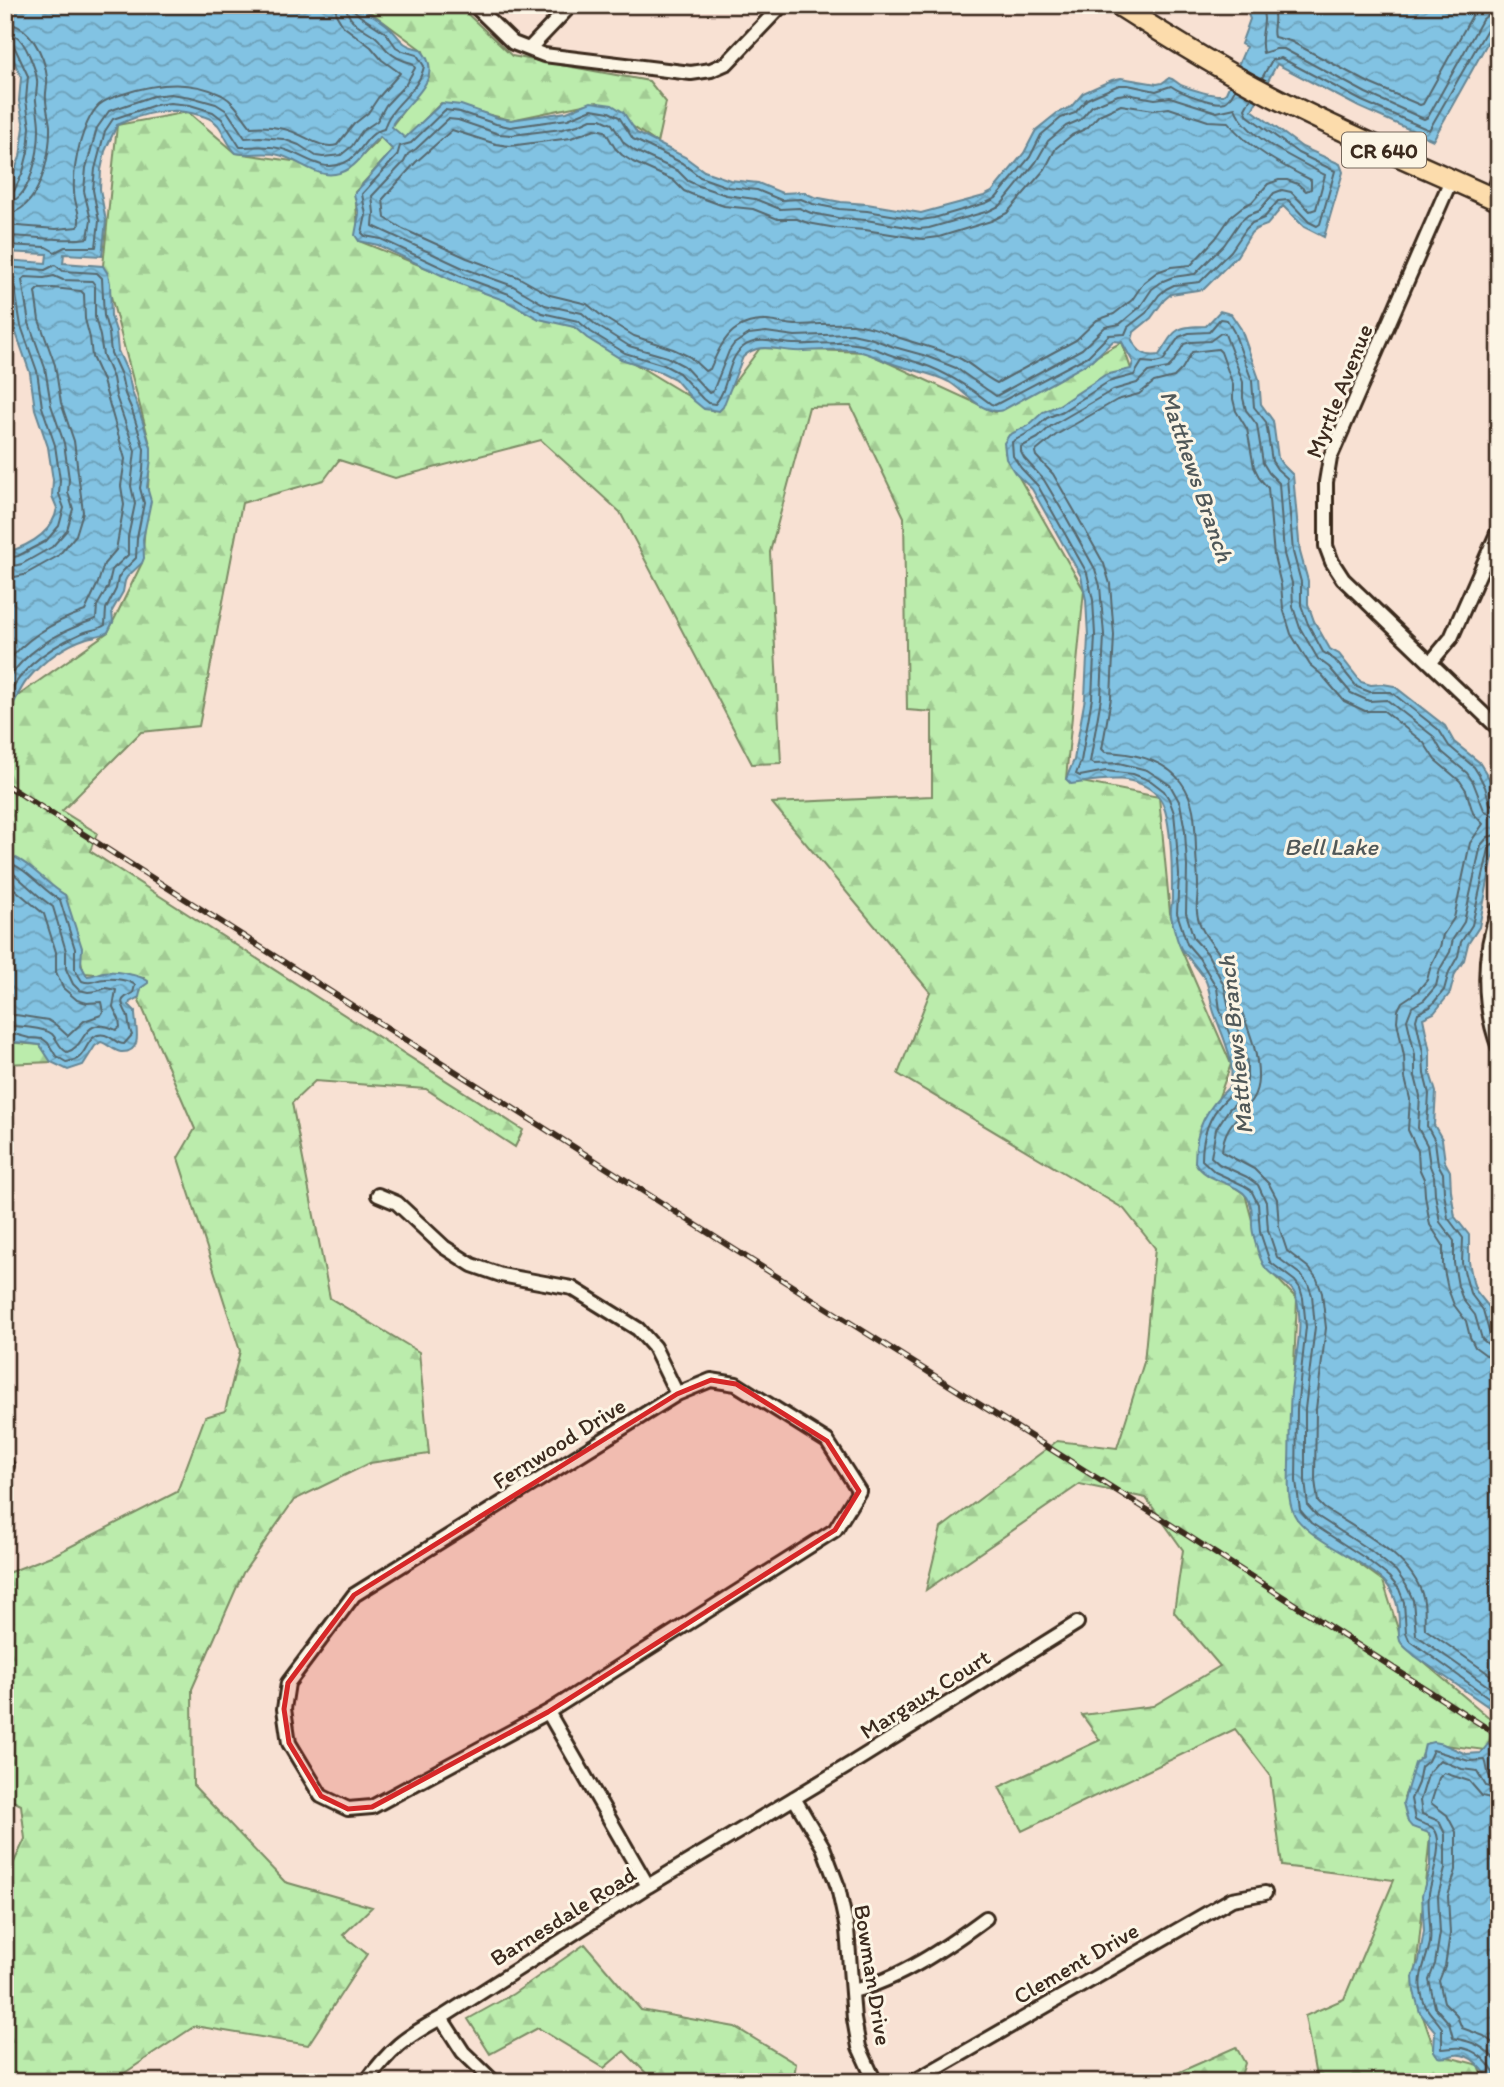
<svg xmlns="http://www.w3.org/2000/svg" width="1504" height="2087" font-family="Itim,sans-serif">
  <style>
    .forest { fill: url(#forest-firs); stroke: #7b8b65; stroke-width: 2 }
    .water { fill: url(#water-waves); stroke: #668694; stroke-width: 2 }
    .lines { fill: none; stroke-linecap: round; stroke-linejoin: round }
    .shore { stroke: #57676d; stroke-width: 2 }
    .street-casing { stroke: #3b2a1e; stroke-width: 18 }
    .primary-casing { stroke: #3b2a1e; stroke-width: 24 }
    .street { stroke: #fcf5e5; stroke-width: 12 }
    .primary { stroke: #fcdcac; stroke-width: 19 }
    .rail-casing { stroke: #3b2a1e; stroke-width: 6 }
    .rail { stroke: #fcf5e5; stroke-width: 3.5; stroke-dasharray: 10; stroke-linecap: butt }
    .marked { fill: #d62828; fill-opacity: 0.2; stroke: #d62828; stroke-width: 5; stroke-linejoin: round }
    .labels { text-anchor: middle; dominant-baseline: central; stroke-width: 6; stroke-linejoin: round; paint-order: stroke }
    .shield { fill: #fcf5e5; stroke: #75675a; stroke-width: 2 }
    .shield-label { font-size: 21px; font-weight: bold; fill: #3b2a1e }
    .street-label { font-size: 23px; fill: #3b2a1e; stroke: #fcf5e5 }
    .water-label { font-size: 24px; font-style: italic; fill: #505859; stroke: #fcf5e5 }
  </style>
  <defs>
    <pattern id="forest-firs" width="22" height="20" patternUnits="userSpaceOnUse" patternTransform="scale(1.75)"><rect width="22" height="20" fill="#bbecac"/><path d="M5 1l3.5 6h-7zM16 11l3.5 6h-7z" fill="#a2cb94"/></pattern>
    <pattern id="water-waves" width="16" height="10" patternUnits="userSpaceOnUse" patternTransform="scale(1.75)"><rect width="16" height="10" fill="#82c3e3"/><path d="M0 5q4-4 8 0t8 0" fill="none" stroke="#6c9fb7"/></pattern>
  </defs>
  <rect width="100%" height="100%" fill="#f8e1d3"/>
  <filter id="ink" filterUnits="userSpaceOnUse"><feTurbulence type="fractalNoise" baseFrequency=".0143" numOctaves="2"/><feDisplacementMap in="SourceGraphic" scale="14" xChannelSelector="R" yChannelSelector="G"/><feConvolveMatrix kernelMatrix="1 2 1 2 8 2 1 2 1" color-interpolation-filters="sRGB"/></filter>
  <g filter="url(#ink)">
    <path class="forest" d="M361,5H458L512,56L649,81L666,102L657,143L597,102L511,120L441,103L405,139L391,127L429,77L423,51Z
      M188,112L236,153L349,169L381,137L393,150L355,192L359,241L574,327L713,411L760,348L865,352L995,412L1122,342L1131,369L1005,453L1084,590L1066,779L1159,797L1170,913L1181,949L1231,1064L1195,1162L1245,1194L1264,1265L1297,1299L1290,1456L1297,1519L1383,1581L1403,1645L1498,1725L1485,1750L1428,1743L1404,1797L1430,1836L1414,1991L1436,2054L1479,2065L1485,2082H1317L1305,2016L1344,1999L1394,1880L1282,1866L1270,1775L1235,1729L1022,1831L999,1787L1100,1740L1082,1715L1153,1706L1220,1666L1174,1612L1183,1550L1146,1498L1080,1484L926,1590L941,1528L1057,1441L1117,1448L1144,1362L1155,1248L1124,1209L898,1074L930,992L772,803L932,796V712L907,710L904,517L851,406L809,407L770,552L781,763L752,764L620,512L541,440L395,478L339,460L324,480L242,503L199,726L141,732L62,811L97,833L90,851L523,1130L515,1147L426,1089L315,1081L292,1103L330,1298L419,1352L429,1454L370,1463L294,1500L243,1573L192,1689L193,1785L285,1882L372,1907L343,1935L367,1954L308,2045L195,2026L111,2082H5V1881L25,1839L21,1805L5,1797V1574L56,1554L177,1492L205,1417L225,1411L240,1351L178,1158L195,1129L138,998L144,978L84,973L65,895L5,862V705L108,632L142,563L151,448L103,266L117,125Z
      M5,1042L40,1045L52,1062L5,1064Z
      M585,1944L641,2010L735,2027L796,2064L793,2082H655L624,2051L604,2068L538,2028L490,2054L468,2019L513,1994Z
      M1236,2047L1245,2063L1239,2082H1157Z"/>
    <path class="water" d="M5,5H359C368,14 379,18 388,26C402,39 398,44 420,49C448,77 408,101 393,123L392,127L405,138L442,103L461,105L498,118L511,120L567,112L591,102L612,105L623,112L637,133L685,157L704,171L730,180L758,183L782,193L803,192L814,197L841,202L867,204L921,213L984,196L992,192L1024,153L1036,130L1057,113L1071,107L1083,93L1112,80L1121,78L1157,84L1162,83L1169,78C1175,79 1177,84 1183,86C1193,90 1213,96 1223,95L1226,93L1246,47L1241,44L1250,19L1244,5H1499V22L1433,140L1359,107L1277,64L1252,110L1302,147L1340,164L1343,172L1324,237L1304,227L1283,206L1267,225L1256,229L1251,233L1237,256L1204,289L1171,294L1164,300L1151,318L1134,332L1132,340C1138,352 1145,357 1159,355C1175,330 1174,326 1206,326L1220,311L1231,314L1241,329L1259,379L1261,404L1273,421L1278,458L1282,464L1293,475L1300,552L1308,581V604L1314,621L1330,649L1339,654L1361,682L1371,685L1383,684L1394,686L1445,726L1454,742L1479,762L1489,778L1494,790L1499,816V839L1492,861L1479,927L1468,944L1464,960L1455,974L1450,993L1434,1013L1423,1018L1430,1052V1073L1436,1092L1434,1125L1442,1139L1445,1162L1450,1171L1451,1191L1455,1217L1469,1235V1262L1473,1282L1476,1291L1489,1307L1499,1348V1714L1415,1656C1410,1651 1403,1647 1400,1641C1398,1636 1399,1630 1399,1625C1399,1608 1396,1594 1384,1581C1360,1558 1316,1543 1297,1519C1286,1504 1289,1479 1289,1461C1290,1438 1289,1415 1291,1392C1294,1361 1305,1327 1296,1297C1291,1280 1270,1279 1263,1264C1259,1256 1255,1242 1253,1233C1250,1221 1255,1209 1247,1197C1235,1181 1206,1183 1195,1162C1195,1128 1206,1109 1230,1086C1236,1061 1223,1038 1215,1015C1210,1003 1211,991 1205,979C1198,968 1190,960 1182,950C1178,945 1172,922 1171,915C1170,910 1172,904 1172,899C1172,876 1173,810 1157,795C1134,772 1100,780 1071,784L1066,779L1074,760L1085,698L1088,636L1086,600L1081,576L1032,489L1015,473L1006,459L1004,443L1009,435L1029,425L1043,412L1059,405L1105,375L1131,369L1133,362L1122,342L1113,341L1092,361L1003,410C983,416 966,392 949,382C930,372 908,370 888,362C876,357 866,352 853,350C833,348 813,352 794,351C775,350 758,342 743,357L723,407L719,411L704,409L693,400L675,379L661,372L621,359L587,338L574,327L539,319L506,301L458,283L378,245L359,241L355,235L359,214L354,194L393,150L380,137C368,144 363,160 350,168C322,186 304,161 279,155C265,151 250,156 236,153C228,146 225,134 218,125C213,119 206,117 199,115C170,106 144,113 117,125L105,151L101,170L100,189L106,221L102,256L64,254L63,263L103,266L108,274L110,283L111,316L116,331L118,351L128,373L132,392L138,407L151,448V459L147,487L151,501L143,539L144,558L142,563L127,577L125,581L123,592L112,611L113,622L108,632C101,636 94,636 87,638C65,645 43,661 28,679C18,690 14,708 5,717V553C28,546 53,534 57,508L52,496L53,480L48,447L35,409L30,373L14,327L11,312L5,263V260L46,263L47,254L5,252V195L20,157L24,127L19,101L21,77L5,41Z
      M5,853C29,861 44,882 65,895L82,948L81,965L87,976C94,976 97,973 103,972C114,970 140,975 148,981V983L141,988L139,997L130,1002L129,1005L135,1011C134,1023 146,1053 121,1052C114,1051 108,1044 101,1042L95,1046L83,1065L68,1070L51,1062L40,1045C29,1044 16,1040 5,1044Z
      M1433,1742L1443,1744L1466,1754L1481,1753L1488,1744L1499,1750L1494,1768L1499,1778V2082H1492C1483,2070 1472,2053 1455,2055C1448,2056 1445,2059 1438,2057L1434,2051L1435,2031L1420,2013L1414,1991L1413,1977L1419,1961L1424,1931L1422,1895L1430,1867V1836L1429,1833L1412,1827L1408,1822L1403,1803L1415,1763L1422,1757L1425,1744Z"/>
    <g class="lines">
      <path class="shore" d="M1261,5C1269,25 1258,32 1263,53L1276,49H1284L1366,93L1424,119L1428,117L1482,20L1490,13L1499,12
        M1272,5C1278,20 1271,27 1274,37L1290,41L1371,84L1420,105L1423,104L1473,14L1482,5
        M5,23C30,24 45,56 47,78C48,85 45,92 46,99C46,108 49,117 50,126C51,154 40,212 5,214
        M5,33C10,33 12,33 16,36C25,41 36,69 37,80C38,87 35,94 36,101C37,110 39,119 39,129C39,150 31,202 5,203
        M5,42H10L14,46L28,76L26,100L30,127L28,152L23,172L14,191L5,194
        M1262,78L1272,60L1281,58L1362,101L1429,130L1490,24L1493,21L1499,20
        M1235,89C1232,94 1230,100 1225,102C1215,106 1179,92 1171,86L1156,91L1128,85H1119L1087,99L1075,113L1061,118L1041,135L1030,157L1001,192L996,198L986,203L934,218L921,220L867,211L839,209L813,204L801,199L781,200L757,190L728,187L700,177L682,163L633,139L619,117L609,112L592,109L568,119L510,127L496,124L460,112L445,110L411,143L400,146L397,156L362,194L366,215L362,233L365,236L381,239L460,276L509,294L542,313L578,321L591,332L625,353L664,365L679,373L703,399L708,403L715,404C729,389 726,360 743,347C759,335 779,344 796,344C816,345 835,341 855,344C868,345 878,350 891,355C901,359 912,360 922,364C948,373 969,387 991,404L995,405L1088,356L1109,335L1125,334L1128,327L1146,313L1159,295L1166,289L1174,285L1200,282L1231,251L1246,229L1252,223L1264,218L1278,201L1288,200L1309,222L1317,226L1320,224L1335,171L1298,153L1248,116L1245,109L1251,98
        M1126,94L1155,99L1170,97L1217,112L1235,108C1247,139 1296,159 1325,175L1316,209L1310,211L1291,192L1282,190L1274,193L1259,211L1248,215L1240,222L1224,245L1195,274L1173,277L1163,281L1152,289L1140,307L1120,324L1105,327L1082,349L996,396L956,368L923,355L894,347L870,338L852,334L795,336L766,332L749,334L734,344L729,351L713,391L709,393L684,366L667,357L629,346L596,325L582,313L545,305L513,286L463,268L373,226L374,213L372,196L404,162L408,154L416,149L448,119L458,120L499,134L512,135L562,129L578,125L591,119H601L612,124L624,143L635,151L678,171L688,181L699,186L726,195L755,199L780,209L799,208L811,213L838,218L866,220L919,229L929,228L989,211L1001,205L1036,162L1048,141L1066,126L1080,120L1092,106L1118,95Z
        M1121,105L1154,110L1169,108L1208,121L1228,122C1248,148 1283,166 1311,180V189L1306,191L1298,184L1287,180H1279L1268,184L1252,202L1242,207L1232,215L1216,238L1191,265L1171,267L1157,272L1144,282L1132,300L1114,314L1097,320L1076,340L997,383C984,377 974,366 961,359C941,349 920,345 900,338C884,332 870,325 853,324C835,323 817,324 799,325C788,325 777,322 767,321C731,320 722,342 710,369L705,371L690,357L673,349L634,336L603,317L587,304L550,295L518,277L467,258L403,229L385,218L383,199L416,162L452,130L496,144L509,146L571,138L595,129L605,131L615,148L622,155L633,162L673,180L684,191L696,196L724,206L753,209L778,219H797L808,223L836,228L865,230L923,239L939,237L991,221L1007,213L1045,169L1056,148L1072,135L1087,128L1099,115Z
        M5,225L56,229L78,227C82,215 74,204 74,191C73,176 76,158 80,143C84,130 89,115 99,105C106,99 115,97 123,94C156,83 190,79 222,95C236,103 241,115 251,127C262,126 274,127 284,129C303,133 319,150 337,145L354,124L368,113L378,98L400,73L382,60L371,47L343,26L337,16L335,5
        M5,236C33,236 61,242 88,238L91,220L84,191L86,168L97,128L109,111L153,96L170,94L191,97L216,104L227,111L245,138L260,137L283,139L299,145L316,156L323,157L341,155L352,146L362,131L377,121L386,105L406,84L415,68L412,63C402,61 394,57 387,50C383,46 381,41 376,37C363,27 347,23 346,5
        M5,245L46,247L55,252L65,247H96L99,221L93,190L95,169L105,131L113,119L155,105L170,103L190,105L213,112L222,119L240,147C253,147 265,145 278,148C302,152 319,174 344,163C362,155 365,133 384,129C390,104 419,93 424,66L417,55L403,51L396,47L386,33L360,16L355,11V5
        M5,267L45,270L55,265L63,271L97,273L102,278L104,316L109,333L111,353L121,375L125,394L132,410L144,449L143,470L140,488L144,503L137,538L136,558L122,572L118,578L116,589L106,609L105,625C98,630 88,630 80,634C48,648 17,670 5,704
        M5,283L12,284L15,289L21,326L37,371L42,407L55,445L60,480L59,494L64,508L59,526L46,541L18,556L5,559
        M5,568L22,564L52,547L67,530L73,509L68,492L69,479L64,443L51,405L45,368L29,323L22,280L25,277L44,278L54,276L63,280L92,281L95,285V317L100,336L103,355L113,378L116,396L135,451L131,486L135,504L128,537V555L112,570L108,587L97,606L96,619C59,631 26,650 5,683
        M5,579L24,575L58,556L76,535L83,512L74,441L61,403L55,365L39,320L35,292L38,289L53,288L81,291L84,294L85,319L90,338L92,357L103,381L125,459L121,486L124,505L116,550L104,564L98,583L85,611C55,621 25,639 5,665
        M1499,807L1490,804L1485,787L1479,775L1474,767L1449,746L1439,730L1391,692H1370L1357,687L1335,660L1323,652L1308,624L1301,605V582L1293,552L1287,478L1277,469L1272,461L1266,422L1254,407L1252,381L1234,332L1227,320L1220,319L1209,332L1189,333L1179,337L1163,361L1155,363L1142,362L1134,375L1108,382L1063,411L1047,418L1033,430L1012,442L1013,456L1021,468L1038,486L1087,573L1093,600L1095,635L1092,698L1081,761L1076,774L1080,776L1106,771L1133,774L1151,781L1164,791L1169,799L1174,813L1176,833L1179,875L1177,913L1187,944L1199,958L1217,988L1220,1010L1233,1043L1238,1063L1239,1078L1237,1088C1233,1094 1229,1096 1224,1101C1208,1117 1202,1138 1202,1160L1215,1172L1243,1185L1251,1190L1258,1204L1260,1232L1270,1262L1295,1281L1300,1288L1303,1298L1306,1327L1297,1409L1296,1481L1300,1510L1311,1523L1365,1558L1389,1577L1399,1589L1404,1602L1406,1633L1409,1640L1499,1705
        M1499,816L1491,815L1484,810L1473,782L1467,773L1442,752L1433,736L1387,700L1369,701L1351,693L1329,667L1318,659L1300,628L1293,607L1292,583L1284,554L1279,483L1269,473L1263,463L1257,425L1246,410L1243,398V382L1225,334L1221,333L1210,341L1191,342L1184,344L1173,363L1168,368L1148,372L1137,383L1113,390L1051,426L1038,438L1021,447V452L1024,458L1044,480L1066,517L1095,569L1100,586L1104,635L1101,698L1090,762L1093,764L1119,763L1147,770L1170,785L1180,803L1185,831L1187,867L1186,913L1194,939L1207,953L1224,985L1229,1008L1242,1041L1247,1063V1080L1245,1091L1239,1100L1229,1109L1216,1129L1211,1157L1219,1164L1247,1177L1258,1185L1266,1202L1268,1230L1277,1257L1301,1275L1308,1284L1312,1295L1315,1327L1305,1409V1481L1308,1506L1317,1516L1371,1551L1396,1571L1406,1585L1413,1600L1416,1635L1499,1694
        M1499,834L1488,837L1481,845L1464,922L1453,939L1450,952L1440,969L1436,986L1424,1000L1412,1007L1407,1020L1415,1055V1076L1420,1096L1418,1128L1427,1145L1430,1166L1434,1176L1435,1194L1440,1222L1454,1241V1263L1458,1286L1463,1300L1475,1315L1482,1339L1490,1346L1499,1347
        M1499,843L1492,844L1489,849L1472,925L1461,942L1458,956L1449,972L1444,990L1430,1007L1418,1013L1416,1020L1423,1053L1424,1074L1429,1094L1427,1126L1435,1141L1438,1164L1443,1173L1444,1192L1448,1218L1463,1238L1462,1263L1470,1293L1483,1310L1490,1335L1493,1338H1499
        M5,861C27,868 41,889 60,900L75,949V970L82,981C92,985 95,979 105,979C114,978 129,980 135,985L133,993C115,1001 124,1005 128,1017C129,1023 129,1029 132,1035L124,1044C116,1044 113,1037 105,1035C88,1031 87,1054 77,1059C73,1061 69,1061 66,1062L56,1056L48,1043L43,1039L29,1038L14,1034L5,1036
        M5,870L13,873L40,897L53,907L66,951V969L73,984L79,990L88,992L97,991L106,988L116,990L113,1007L119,1019L120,1027L116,1030C81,1014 88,1046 67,1052C59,1048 58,1040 52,1034C45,1028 14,1025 5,1027
        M5,881L44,914L56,952V972L63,988L77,1000L87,1003L101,1002L103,1012L101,1015L84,1021L68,1036L56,1025L48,1020L16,1015L5,1016
        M1499,1358L1486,1355L1475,1347L1470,1337L1466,1321L1454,1305L1448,1289L1443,1265V1245L1430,1225L1425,1195L1424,1179L1419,1168L1418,1151L1408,1130L1410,1099L1405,1078L1404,1056L1397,1021L1398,1010L1402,1002L1417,992L1427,980L1431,965L1440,947L1443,935L1454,918L1470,843L1483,824L1473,813L1466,790L1460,781L1435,760L1424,743L1384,711H1365L1344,701L1322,675L1310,665L1291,634L1283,608L1281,585L1274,556L1268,488L1260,479L1254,467L1247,429L1236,411L1233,399V385L1221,352L1218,349L1192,352L1182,369L1174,377L1154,382L1139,394L1117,400L1056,435L1035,452L1036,456L1053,474L1075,512L1104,564L1110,584L1114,635L1111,698L1102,749L1105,752C1132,753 1164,759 1181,782C1196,802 1195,825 1196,849C1196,861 1198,873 1198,886C1198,894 1196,904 1197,912C1199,934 1218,948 1228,967C1236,980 1235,994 1240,1007C1249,1031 1259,1053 1258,1079C1257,1112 1224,1114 1222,1152L1254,1169L1269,1184L1277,1199L1279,1227L1287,1251L1309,1268L1317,1279L1322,1293L1326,1328L1316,1409L1315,1480L1318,1502L1324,1508C1357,1530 1412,1555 1423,1597C1426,1608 1424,1619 1425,1629L1499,1681
        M1499,1790L1486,1786L1477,1771L1462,1769L1440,1760L1429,1772L1420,1801L1422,1814L1439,1821L1445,1834V1869L1438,1896L1440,1933L1435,1964L1429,1980L1435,2007L1449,2023L1453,2038C1475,2042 1484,2046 1499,2064
        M1499,1800L1482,1796L1469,1781L1444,1773L1439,1778L1431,1803L1447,1815L1456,1832V1870L1448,1896L1450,1934L1445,1966L1439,1981L1444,2002L1456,2014L1462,2028L1484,2036L1499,2048
        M1497,2082C1495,2068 1479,2052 1466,2049C1458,2046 1450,2049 1442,2049V2028C1432,2013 1424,2011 1421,1990C1418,1976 1427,1958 1430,1943C1432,1926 1427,1910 1429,1893C1431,1880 1445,1841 1434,1829C1429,1824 1420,1824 1415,1820L1411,1799L1418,1783L1421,1767L1428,1761L1433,1750L1469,1761L1485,1760C1489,1768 1485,1781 1499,1781"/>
      <g class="street-casing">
        <path id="street" d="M474,5L513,43L544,55L691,73L711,70L727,63L782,5
          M529,49L571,5
          M1451,180L1330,458L1326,482V546L1332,562L1343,579L1499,729
          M1491,197L1499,179
          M1431,662L1451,638L1499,529
          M1499,909C1482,953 1482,1004 1499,1048
          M378,1195L397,1203L444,1247L472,1265L501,1275L572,1288L638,1329L654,1347L677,1394
          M711,1380L736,1384L827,1441L859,1491L835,1530L548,1712L372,1807L348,1809L321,1796L289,1743L284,1709L288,1683L354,1595L677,1394Z
          M5,1466H7
          M548,1712L648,1886
          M794,1798L823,1847L838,1887L847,1929L854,2019L859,2047L875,2082
          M853,1991C900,1979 947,1947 986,1918
          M441,2018L463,2052L494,2082
          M366,2082C390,2049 405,2037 441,2018L648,1886L854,1762L1077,1623
          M913,2082L1232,1899L1265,1893"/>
      </g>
      <g class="primary-casing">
        <path id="primary" d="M1118,5C1168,37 1218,68 1270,95C1345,134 1422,166 1499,201"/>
      </g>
      <use href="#street" class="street"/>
      <use href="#primary" class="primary"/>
      <g class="rail-casing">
        <path id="rail" d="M5,784L776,1276L1165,1521L1499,1736"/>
      </g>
      <use href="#rail" class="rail"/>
    </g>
  </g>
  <path class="marked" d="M711,1380L736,1384L827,1441L859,1491L835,1530L548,1712L372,1807L348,1809L321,1796L289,1743L284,1709L288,1683L354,1595L677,1394Z"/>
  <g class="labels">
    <rect class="shield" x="1342" y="132.5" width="84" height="35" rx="5"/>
    <g class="shield-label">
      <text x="1384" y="150">CR 640</text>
    </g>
    <g class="street-label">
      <text transform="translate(1339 391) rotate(-68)">Myrtle Avenue</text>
      <text transform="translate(559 1443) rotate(-32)">Fernwood Drive</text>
      <text transform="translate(925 1694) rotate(-32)">Margaux Court</text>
      <text transform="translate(563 1916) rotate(-32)">Barnesdale Road</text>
      <text transform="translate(1076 1963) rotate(-30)">Clement Drive</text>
      <text transform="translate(873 1975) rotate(81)">Bowman Drive</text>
    </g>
    <g class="water-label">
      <text transform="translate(1197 476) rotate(71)">Matthews Branch</text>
      <text x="1331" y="846">Bell Lake</text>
      <text transform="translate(1235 1045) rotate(-96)">Matthews Branch</text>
    </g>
  </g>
  <rect width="1504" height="2087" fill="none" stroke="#fcf5e5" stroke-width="28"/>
  <rect x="14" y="14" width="1476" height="2059" fill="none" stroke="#3b2a1e" stroke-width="2.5" filter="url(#ink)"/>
</svg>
